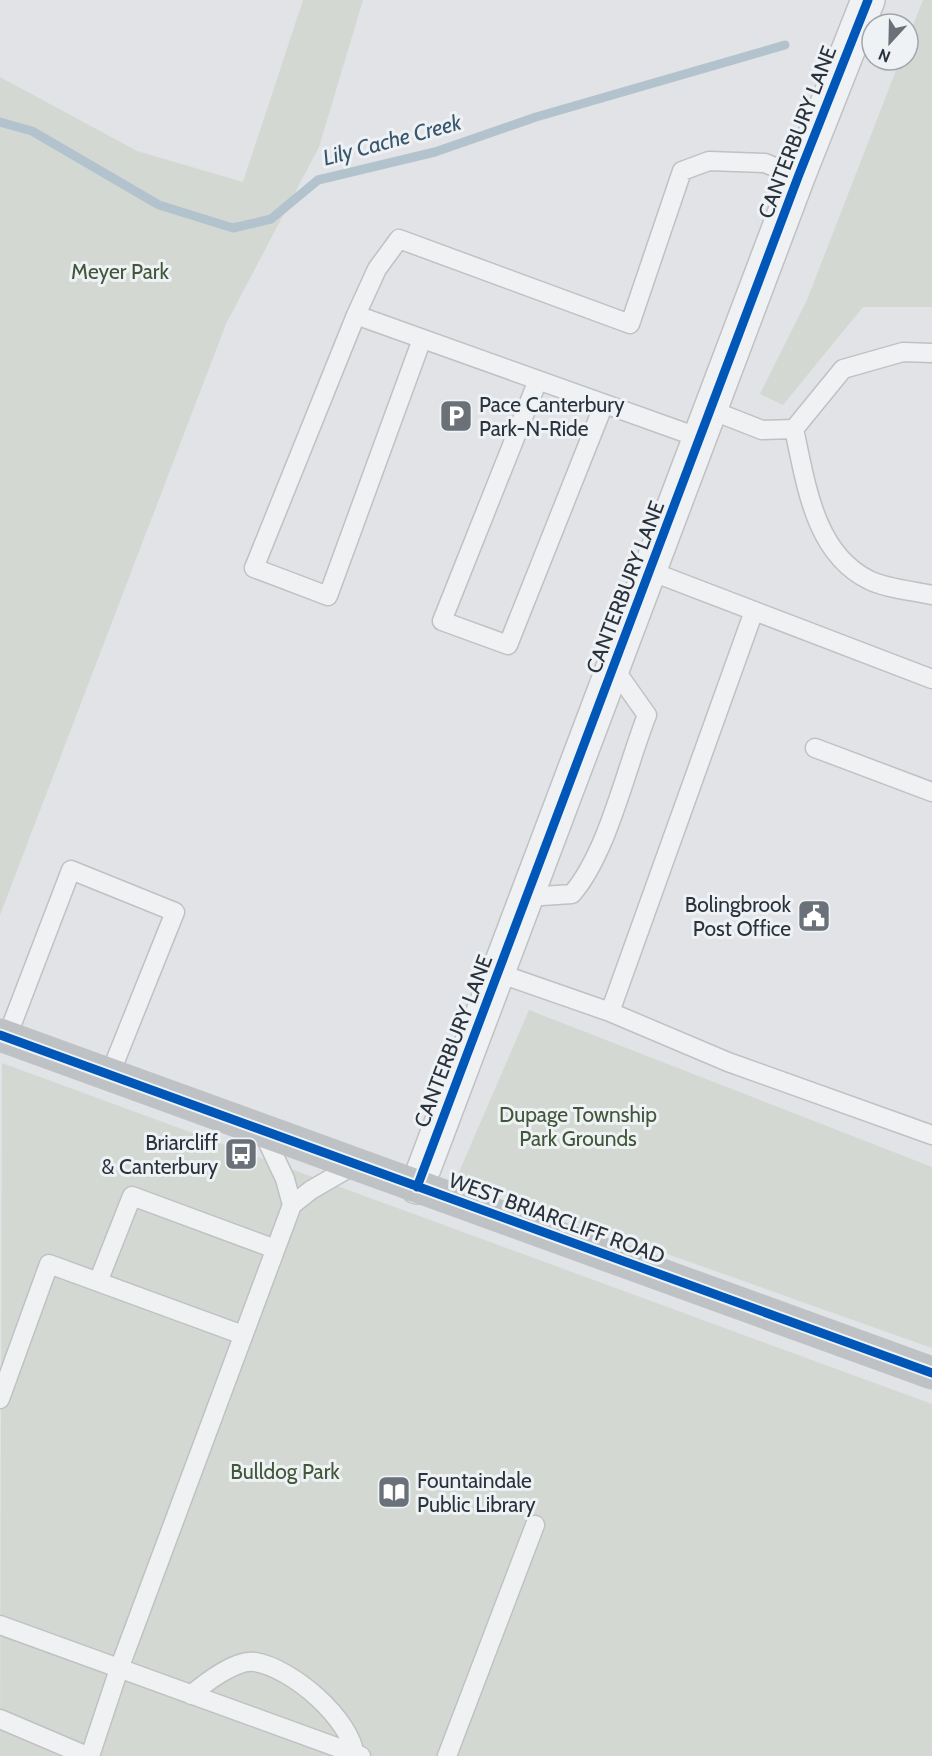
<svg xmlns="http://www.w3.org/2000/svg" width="932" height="1756" font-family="Cabin,sans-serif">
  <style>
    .green { fill: #d3d9d2 }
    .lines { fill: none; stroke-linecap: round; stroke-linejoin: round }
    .stream { stroke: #b2c3ce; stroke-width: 9 }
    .lane-casing { stroke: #c0c1c4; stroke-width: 21 }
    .street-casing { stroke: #c0c1c4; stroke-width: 36 }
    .lane { stroke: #f0f1f3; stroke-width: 18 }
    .street { stroke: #f0f1f3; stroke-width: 33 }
    .secondary { stroke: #bfc2c5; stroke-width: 33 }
    .cycleway-casing { stroke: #eff2f5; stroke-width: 13 }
    .cycleway { stroke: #0057b8; stroke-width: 9 }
    .labels { text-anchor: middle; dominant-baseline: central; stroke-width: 6; stroke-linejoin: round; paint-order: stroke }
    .street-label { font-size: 21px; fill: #2a333d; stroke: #eff2f5 }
    .park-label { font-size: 21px; fill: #425739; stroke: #eff2f5 }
    .poi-label { font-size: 21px; fill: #2a333d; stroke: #eff2f5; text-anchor: start }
    .water-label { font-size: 22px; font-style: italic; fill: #38566d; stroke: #eff2f5 }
  </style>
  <rect width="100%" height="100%" fill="#e1e3e6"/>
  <path class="green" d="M303,0H363L319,147L226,324L0,915V77L137,151L243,182Z
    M923,0H932V307H863L783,405L760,394L807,300L900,60H908V38Z
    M529,1010L932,1167V1348L456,1179Z
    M2,1063L932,1404V1756H0Z"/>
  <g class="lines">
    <path class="stream" d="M0,122L32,131L159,205L233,228L271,219L318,180L435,152L536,117L785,45"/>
    <g class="lane-casing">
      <path id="lane" d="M356,315L377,269L399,239L630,324L682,171L709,161L765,163L798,177
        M422,339L328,596L254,568L356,315L700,438
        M538,380L442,621L508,645L604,404
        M711,410L762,430L794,429L843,369L903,352L932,353
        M794,429C806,483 814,553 869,580C884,588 914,591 932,595
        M650,571L932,679
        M815,748L932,792
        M527,897L572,894C608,852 626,768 647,715L613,667
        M498,973L610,1012L728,1062L932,1135
        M610,1012L754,611
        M7,1037L71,870L175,912L110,1074
        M262,1130L285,1179L292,1205
        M98,1282L132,1196L275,1249
        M0,1399L49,1264L243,1335
        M0,1625L361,1756
        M191,1695C205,1683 236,1659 255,1662C292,1668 351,1719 355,1756
        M0,1719L87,1756
        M90,1756L119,1669L292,1205L311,1190L356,1164
        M447,1756L535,1525"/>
    </g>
    <g class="street-casing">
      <path id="street" d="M417,1187L798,177L868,0"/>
    </g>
    <use href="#lane" class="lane"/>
    <use href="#street" class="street"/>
    <path class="secondary" d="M0,1035L932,1373"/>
    <g class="cycleway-casing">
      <path id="cycleway" d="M0,1035L932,1373
        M417,1187L798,177L868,0"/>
    </g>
    <use href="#cycleway" class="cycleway"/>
  </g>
  <defs>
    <g id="parking-square" transform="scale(1.725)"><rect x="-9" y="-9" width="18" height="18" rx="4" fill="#6a7178" stroke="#eff2f5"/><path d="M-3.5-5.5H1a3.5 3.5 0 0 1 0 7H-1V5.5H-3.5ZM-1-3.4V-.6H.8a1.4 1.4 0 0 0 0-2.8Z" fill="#fff"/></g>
    <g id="civic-square" transform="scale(1.725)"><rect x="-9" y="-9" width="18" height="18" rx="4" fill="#6a7178" stroke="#eff2f5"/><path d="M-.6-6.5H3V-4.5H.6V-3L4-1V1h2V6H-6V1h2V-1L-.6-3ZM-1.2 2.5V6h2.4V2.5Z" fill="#fff"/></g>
    <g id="bus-square" transform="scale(1.725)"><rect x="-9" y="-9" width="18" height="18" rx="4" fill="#6a7178" stroke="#eff2f5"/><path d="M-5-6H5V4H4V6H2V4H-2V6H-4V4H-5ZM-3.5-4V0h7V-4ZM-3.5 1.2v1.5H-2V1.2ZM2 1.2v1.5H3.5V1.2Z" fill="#fff"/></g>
    <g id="library-square" transform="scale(1.725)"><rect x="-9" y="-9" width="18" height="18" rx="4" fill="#6a7178" stroke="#eff2f5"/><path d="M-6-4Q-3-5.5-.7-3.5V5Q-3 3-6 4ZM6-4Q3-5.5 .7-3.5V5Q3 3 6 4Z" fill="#fff"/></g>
  </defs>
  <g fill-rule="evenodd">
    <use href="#parking-square" x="456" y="416"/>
    <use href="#civic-square" x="814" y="916"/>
    <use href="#bus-square" x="241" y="1154"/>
    <use href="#library-square" x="394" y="1492"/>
  </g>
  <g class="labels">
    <g class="street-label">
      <text transform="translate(797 132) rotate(-69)">CANTERBURY LANE</text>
      <text transform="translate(625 587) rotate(-69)">CANTERBURY LANE</text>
      <text transform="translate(453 1041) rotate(-69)">CANTERBURY LANE</text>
      <text transform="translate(557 1218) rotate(20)">WEST BRIARCLIFF ROAD</text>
    </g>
    <g class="park-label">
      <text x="120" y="271">Meyer Park</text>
      <text x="578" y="1114">Dupage Township<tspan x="578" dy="24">Park Grounds</tspan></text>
      <text x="285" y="1471">Bulldog Park</text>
    </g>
    <g class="poi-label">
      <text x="479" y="404">Pace Canterbury<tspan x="479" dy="24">Park-N-Ride</tspan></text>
      <text x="791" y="904" text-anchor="end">Bolingbrook<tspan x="791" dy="24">Post Office</tspan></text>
      <text x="218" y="1142" text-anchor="end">Briarcliff<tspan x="218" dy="24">&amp; Canterbury</tspan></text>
      <text x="417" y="1480">Fountaindale<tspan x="417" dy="24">Public Library</tspan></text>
    </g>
    <g class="water-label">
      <text transform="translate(392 140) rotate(-15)">Lily Cache Creek</text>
    </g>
  </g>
  <g transform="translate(890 42) rotate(202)"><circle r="28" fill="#eff2f5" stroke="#a0a6ab" stroke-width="1.5"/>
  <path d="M0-4.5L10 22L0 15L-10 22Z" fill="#6a7178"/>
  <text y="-9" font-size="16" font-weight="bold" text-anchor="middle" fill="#2a333d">N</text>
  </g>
</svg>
